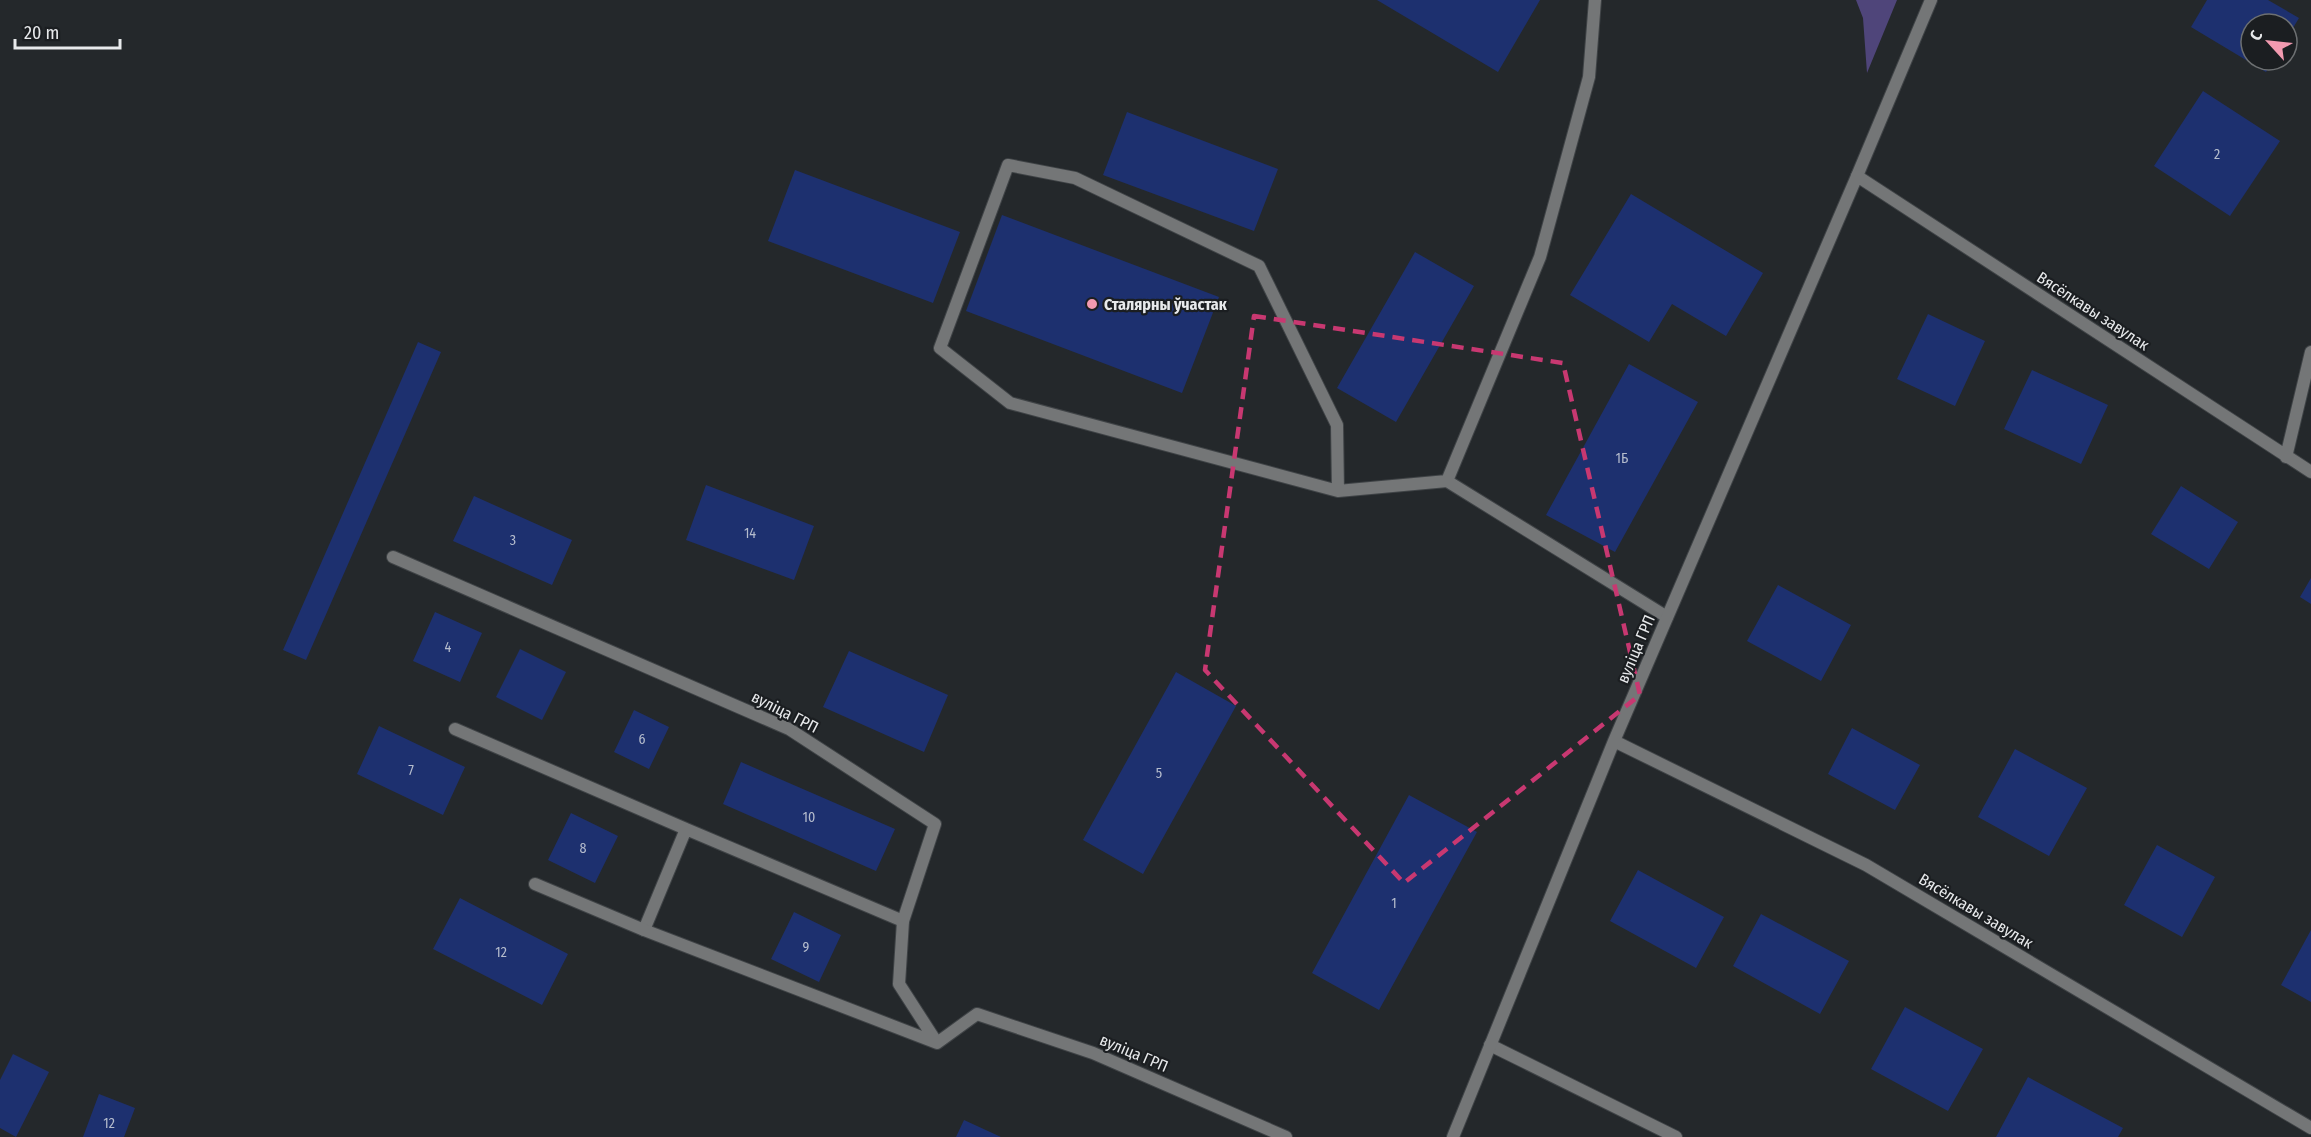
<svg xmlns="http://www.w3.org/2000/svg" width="2311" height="1137" font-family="'Fira Sans Condensed',sans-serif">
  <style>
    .green { fill: #4f457a }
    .building { fill: #1d306f }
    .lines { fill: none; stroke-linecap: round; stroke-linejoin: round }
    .lane-casing { stroke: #3f4346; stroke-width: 14 }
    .street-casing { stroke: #3f4346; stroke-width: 14 }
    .lane { stroke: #747677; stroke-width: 12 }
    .street { stroke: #747677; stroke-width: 12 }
    .marked { fill: none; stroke: #c83871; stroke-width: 4.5; stroke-dasharray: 12 8; stroke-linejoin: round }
    .poi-dot { fill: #f29ab0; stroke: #1b1e21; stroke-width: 2 }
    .labels { text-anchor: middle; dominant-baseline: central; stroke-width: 4.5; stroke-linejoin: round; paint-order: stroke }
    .number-label { font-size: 14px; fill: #b5bccd }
    .poi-label { font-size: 16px; font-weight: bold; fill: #e8eaec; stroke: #1b1e21; text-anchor: start }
    .street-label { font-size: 16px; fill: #e8eaec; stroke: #1b1e21 }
  </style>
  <rect width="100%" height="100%" fill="#24282b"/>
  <path class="green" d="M1856,0H1897L1867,73L1863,18Z"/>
  <path class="building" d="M1377,0H1540L1498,72Z
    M2207,0H2268L2299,18L2287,38V24H2251V60H2274L2266,72L2191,27Z
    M2203,91L2280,141L2230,216L2154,166Z
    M1127,112L1278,169L1254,231L1103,175Z
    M795,170L960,232L933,303L768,241Z
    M1631,194L1763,273L1726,336L1672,304L1649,342L1570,295Z
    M1002,215L1219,297L1182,393L966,311Z
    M1415,252L1474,286L1396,422L1337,388Z
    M1928,314L1985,341L1955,406L1897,379Z
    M418,342L441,352L306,660L283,650Z
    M1629,364L1698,402L1615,552L1546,515Z
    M2032,370L2108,405L2081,464L2004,429Z
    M706,485L814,526L794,580L686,540Z
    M2181,486L2238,522L2209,569L2151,534Z
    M474,496L572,540L552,585L453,541Z
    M2311,578V604L2300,597Z
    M1778,585L1851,625L1821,681L1747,641Z
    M435,612L482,633L460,682L413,661Z
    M520,649L566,672L542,720L496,697Z
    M849,651L948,695L924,752L823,707Z
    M1176,672L1236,706L1143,874L1083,840Z
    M634,710L669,727L649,769L614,752Z
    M379,726L465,767L443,815L357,774Z
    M1852,728L1920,765L1895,810L1828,774Z
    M2015,749L2087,788L2049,856L1978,817Z
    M741,762L895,829L876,871L723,804Z
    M1409,795L1477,832L1379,1010L1312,973Z
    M571,813L618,836L595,883L548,860Z
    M2157,845L2215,877L2182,937L2124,905Z
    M1638,870L1724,917L1696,968L1610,921Z
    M460,898L568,954L542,1005L433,949Z
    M794,912L841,935L819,982L771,959Z
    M1761,914L1849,961L1820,1014L1733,966Z
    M2311,930V1002L2281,985Z
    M1905,1007L1983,1049L1948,1111L1871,1069Z
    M13,1054L49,1072L16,1137L0,1128V1080Z
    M2028,1077L2123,1128L2118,1137H1996Z
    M99,1094L135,1108L124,1137H83Z
    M964,1120L1001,1137H956Z"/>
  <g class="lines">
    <g class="lane-casing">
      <path id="lane" d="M1595,0L1589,77L1540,257L1447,481L1667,617
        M1857,176L1931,0
        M1338,491L1337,425L1259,266L1075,178L1008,165L940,348L1010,403L1338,491L1447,481
        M455,729L686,829L644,930
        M686,829L903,921
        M1490,1045L1676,1137"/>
    </g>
    <g class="street-casing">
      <path id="street" d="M2286,457L2311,352
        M393,557L789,729L935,824L903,921L899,984L937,1043
        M1614,741L1866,865L2311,1128
        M535,884L644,930L937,1043L977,1014L1093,1053L1286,1137
        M1453,1137L1614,741L1857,176L2311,472"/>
    </g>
    <use href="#lane" class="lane"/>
    <use href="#street" class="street"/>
  </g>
  <path class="marked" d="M1254,316L1563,363L1640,695L1404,883L1205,670Z"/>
  <circle class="poi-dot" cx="1092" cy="304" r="6"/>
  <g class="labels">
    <g class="number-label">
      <text x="2217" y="154">2</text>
      <text x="1622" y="458">1Б</text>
      <text x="750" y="533">14</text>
      <text x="513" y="540">3</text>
      <text x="448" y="647">4</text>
      <text x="642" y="739">6</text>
      <text x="411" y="770">7</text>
      <text x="1159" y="773">5</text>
      <text x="809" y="817">10</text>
      <text x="583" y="848">8</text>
      <text x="1394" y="903">1</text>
      <text x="806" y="947">9</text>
      <text x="501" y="952">12</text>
      <text x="109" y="1123">12</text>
    </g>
    <g class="poi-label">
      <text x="1104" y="304">Сталярны ўчастак</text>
    </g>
    <g class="street-label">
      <text transform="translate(2093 311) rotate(33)">Вясёлкавы завулак</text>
      <text transform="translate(1636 649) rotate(-67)">вуліца ГРП</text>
      <text transform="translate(785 712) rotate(27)">вуліца ГРП</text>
      <text transform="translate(1976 911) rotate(31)">Вясёлкавы завулак</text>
      <text transform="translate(1134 1053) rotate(23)">вуліца ГРП</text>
    </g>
  </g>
  <g transform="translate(2269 42) rotate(297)"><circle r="28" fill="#1b1e21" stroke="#6d7072" stroke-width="1.5"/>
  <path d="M0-4.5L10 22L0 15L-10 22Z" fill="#f29ab0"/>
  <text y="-9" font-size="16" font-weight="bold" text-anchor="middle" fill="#e8eaec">С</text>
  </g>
  <path d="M15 39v9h105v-9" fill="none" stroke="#e8eaec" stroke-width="3"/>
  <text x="24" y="39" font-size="18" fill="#e8eaec" stroke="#1b1e21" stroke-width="4.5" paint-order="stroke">20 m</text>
</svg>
